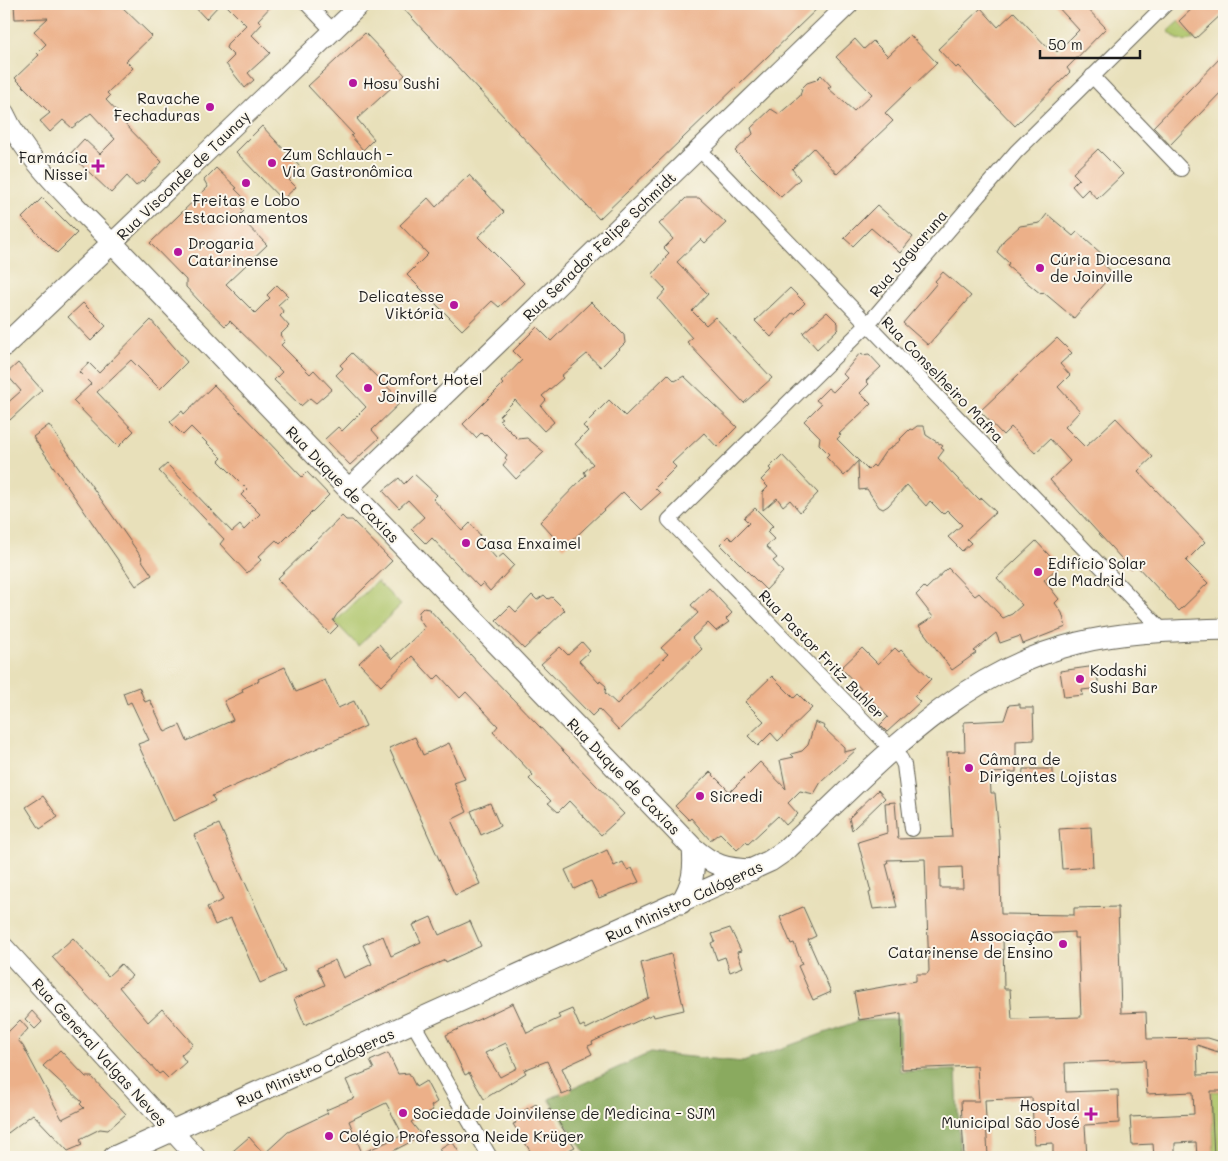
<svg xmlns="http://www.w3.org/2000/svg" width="1228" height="1161" font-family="Mali,sans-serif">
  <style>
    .green { fill: #aec56a; stroke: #657043 }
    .forest { fill: #8aaa5e; stroke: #53633d }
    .building { fill: #ecb089; fill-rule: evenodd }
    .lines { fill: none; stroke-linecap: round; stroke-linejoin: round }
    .street-casing { stroke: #636153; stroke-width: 16 }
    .secondary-casing { stroke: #636153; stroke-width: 21 }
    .primary-casing { stroke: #636153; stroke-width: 23 }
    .street { stroke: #fff; stroke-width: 14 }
    .secondary { stroke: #fff; stroke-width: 19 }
    .primary { stroke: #fff; stroke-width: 21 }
    .poi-dot { fill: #b5179e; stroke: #fbf7ec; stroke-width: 2 }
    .labels { text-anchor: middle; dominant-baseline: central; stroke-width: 4; stroke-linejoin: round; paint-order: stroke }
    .poi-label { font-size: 15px; fill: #1c1c1c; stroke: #fbf7ec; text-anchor: start }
    .street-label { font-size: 15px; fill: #1c1c1c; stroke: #fbf7ec }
  </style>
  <rect width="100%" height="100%" fill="#fbf7ec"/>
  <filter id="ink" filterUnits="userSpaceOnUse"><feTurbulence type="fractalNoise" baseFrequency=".02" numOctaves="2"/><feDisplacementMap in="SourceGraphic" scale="10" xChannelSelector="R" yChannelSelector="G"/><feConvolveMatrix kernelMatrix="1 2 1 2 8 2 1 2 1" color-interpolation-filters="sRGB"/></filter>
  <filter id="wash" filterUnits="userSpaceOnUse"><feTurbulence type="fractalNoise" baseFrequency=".0096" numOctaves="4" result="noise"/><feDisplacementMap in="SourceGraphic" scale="20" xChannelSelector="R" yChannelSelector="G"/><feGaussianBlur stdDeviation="1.12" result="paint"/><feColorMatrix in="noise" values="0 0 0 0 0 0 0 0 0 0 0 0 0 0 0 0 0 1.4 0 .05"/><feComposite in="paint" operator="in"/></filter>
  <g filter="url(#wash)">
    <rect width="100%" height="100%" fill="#e8e0ba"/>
    <path class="green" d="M1179,21L1195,39L1185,41L1177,39L1168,31Z
      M377,581L401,605L358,646L335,622Z
      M1211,1091H1224V1157H1214Z"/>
    <path class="forest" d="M899,1019L900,1071L956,1070L960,1157H588L549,1099L650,1053L743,1062L858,1021Z"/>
    <g id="blocks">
      <path class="building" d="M14,4H119L152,36L126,61L133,68L107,93L110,96L106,100L123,118L121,120L162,162L143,182L142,181L136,186L127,176L111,193L70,154L84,139L100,154L115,139L91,113L72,128L63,120L50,132L40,121L50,113L15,78L39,55L37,53L46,44L34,31L48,18L15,19Z
        M192,4H220L206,19Z
        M225,4H273L258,20L262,24L252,35L270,53L248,73L254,80L245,88L226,64L234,56L226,48L228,43L246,25Z
        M399,4H822L599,219Z
        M1055,4H1083L1106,28L1067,68L1070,72L1015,126L958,66L956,68L938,49L981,8L998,27L1014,12L1048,48L1051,45L1057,52L1079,30Z
        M1197,4H1224V12L1195,39L1179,21Z
        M365,33L405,75L357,119L374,139L363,150L351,136L353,134L308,86Z
        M910,35L937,63L885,113L893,121L837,174L814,148L792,169L800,179L781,197L735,151L753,134L751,128L771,109L779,114L800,96L802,88L807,83L816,80L821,75L831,86L828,88L854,111L872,94L836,57L855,39L864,49L873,41L888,56Z
        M1224,54V89L1170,145L1153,127Z
        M262,126L301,168L289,180L296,187L282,200L236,152Z
        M1098,149L1123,174L1097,199L1088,189L1081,196L1072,186L1079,179L1073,173Z
        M216,168L237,188L235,189L245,199L246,203L241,208L244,211L239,216L267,245L226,284L255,313L270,298L267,295L277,285L288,296L278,305L284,312L280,316L289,326L280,335L285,341L281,345L310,374L314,370L332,389L316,403L310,398L301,406L274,380L282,372L230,321L225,326L200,302L186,287V280L150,243L208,187L204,180Z
        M469,175L504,212L478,237L524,283L499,307L492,301L462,330L407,275L428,254L400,225L428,198L436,207Z
        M42,198L77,233L57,253L22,218Z
        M686,198H699L726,223L705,243L701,239L677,262L708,294L692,311L706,325L715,317L772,378L744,403L687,342L692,338L658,299L666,290L652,275L666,258L665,257L669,253L664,248L673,239L659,224Z
        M877,205L913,237L900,253L871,228L853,246L844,238Z
        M1047,214L1073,236L1077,232L1103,255L1099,260L1113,273L1074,318L1043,292L1041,294L1007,266L1009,263L997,252L1004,240L1020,226L1040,223Z
        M943,272L971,296L928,345L903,323L937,283L935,281Z
        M790,288L805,303L794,314L792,313L771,337L755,321Z
        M591,302L624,335L625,343L601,367L587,354L561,376L563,378L542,396L546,400L541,406L554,422L544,431L515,400L499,416L502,418L499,420L518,439L527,438L544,452L516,479L503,465L507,460L505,458L507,455L486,434L484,436L481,433L476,438L463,424L503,384L501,382L522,360L513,351L537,327L551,341Z
        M83,303L106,326L91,341L68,317Z
        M827,312L838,323V329L817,349L803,333Z
        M151,320L187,362L160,389L131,360L97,392L134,431L118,447L73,401L91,384L79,372L89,363L99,373Z
        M1057,338L1072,353L1060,364L1070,375L1058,387L1080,411L1065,427L1085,447L1116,418L1153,457L1138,471L1205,542L1186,561L1208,583L1179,611L1135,564L1131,569L1050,480L1070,461L1050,439L1035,453L1011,427L1003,435L980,411Z
        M352,353L402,401L372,430L379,438L350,465L325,439L338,427L342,431L366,407L336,375L343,368L340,365Z
        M860,353L862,355L869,354L881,367L866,381L869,384L860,393L871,404L839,434L841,435L837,439L868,470L873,465L875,467L885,452L901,440L900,439L910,429L912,430L917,426H924L926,435L943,446L941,448L944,450L938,458L974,496L975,495L980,500L981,498L996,512L967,539L971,543L962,551L948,537L962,525L947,510L943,514L930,501L926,506L907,485L888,506L883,509L879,507L867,489L859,490L858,461L844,476L826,457L829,454L819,444L820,437L804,421L821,404L816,400L828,388L833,392L847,378L843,374Z
        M18,363L42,390L10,420L4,413V406L21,391L6,374Z
        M668,374L675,381L684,376L737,427L717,447L704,433L672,463L676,467L655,488L660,493L641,510L623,492L564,548L540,522L586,475L584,472L593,464L575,444L588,431L583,426L609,400L625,416Z
        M214,385L302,477L307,472L329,495L280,544L276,540L258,557L261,560L247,573L220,544L224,539L159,471L167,464L232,532L240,525L244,530L260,514L241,495L247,489L219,461L222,458L191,427L183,435L170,422L182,411L184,414Z
        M49,425L142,558L141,559L152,575L136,586L33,437Z
        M782,455L818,493L800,512L790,500L783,506L777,498L763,510V492L768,487L761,480L771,470L769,468Z
        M414,474L437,495L433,499L462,531L470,523L480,535L478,538L497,559L503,554L514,565L490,591L483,583L479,587L432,538L426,544L411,529L424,517L408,500L399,508L383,491L399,478L404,484Z
        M755,508L773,526L767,532L774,539L766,546L777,558L773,561L783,572L766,590L720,544L728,536L732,540L749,523L744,518Z
        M342,516L346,520H352L392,561L337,614L333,621L338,626L330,634L277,579Z
        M1036,541L1059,566L1044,580L1059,599L1055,603L1062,613L1066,627L1023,644L1020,636L1000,643L996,633L974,651L976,653L952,670L919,626L933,617L916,595L924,587L926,589L948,568L975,596L979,593L1003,618L1012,614L1022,605L997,578Z
        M709,588L732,613L726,619L729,622L716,631L708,623L692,638L702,649L619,730L599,709L592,716L541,664L560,647L568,655L582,642L590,651L579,661L599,683L600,681L606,686L605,693L617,704L668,654L661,648L698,613L691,605Z
        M532,595L537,600L544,595L548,599L552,597L565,610L524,649L496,620L510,606L516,612Z
        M423,608L429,609L481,666L624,814L601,835L569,801L558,812L548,803L551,801L529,779L533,775L493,732L498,726L466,692L460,698L439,675L434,680L412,656L381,686L359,663L379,644L392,659L425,628L418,618L419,612Z
        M862,648L878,664L895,648L899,652L901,650L931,679L914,696L920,702L887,732L880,725L888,717L841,668Z
        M1096,666L1099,688L1082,690L1083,695L1064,697L1060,671Z
        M285,667L296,692L325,680L338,708L354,701L366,726L212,796L215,801L173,821L138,744L149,740L131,702L127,704L123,693L139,687L145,702L150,700L165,732L180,725L187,741L233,720L224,701L243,692L242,689L259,681L258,679Z
        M772,676L794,698L798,694L812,708L778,741L771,733L758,746L748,736L764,721L745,702Z
        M1020,704V708H1033L1034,740L1016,741V772L990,773L991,793H995L999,836L1001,914L1074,915V908L1118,907L1121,1013L1146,1012L1147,1039L1208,1038L1221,1042L1218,1052L1197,1045L1198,1075L1224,1074V1091H1211L1214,1157H1197L1196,1142L1175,1143V1157H1154L1153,1144L1132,1145L1130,1117L1194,1114L1193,1092L1147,1094L1145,1060L1065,1063L1066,1092L1118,1090L1119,1123L1085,1125L1087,1157H1053V1143L1034,1144L1032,1098L985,1100L988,1157H964L961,1101H979L977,1066L902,1069L901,1013L859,1020L854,992L916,981V974H927L929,971L925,859L887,860L888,863L886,864L897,907L873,909L869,893L871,892L858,842L887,833L885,803L895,802L898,839L952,837L947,752L965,751L964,722L1004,720L1009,705ZM962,867L963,888H940V868ZM1074,932V938H1078L1081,1017L1012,1019L1010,989H1004L1003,936Z
        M815,722L825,726L824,728L844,747V752L857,749L821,782L814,794L800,791L788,803L798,814L786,825L778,816L748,844L746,842L737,850L720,833L710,840L691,818L689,820L675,806L710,772L730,792L760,762L786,789L780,760L794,757L791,754L802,751L808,745Z
        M415,737L423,755L449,743L465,779L454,783L467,812L451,820L480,884L455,895L389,748Z
        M1023,769H1053V782L1022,783Z
        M878,790L885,798L852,830L849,818Z
        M43,796L58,817L40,829L26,807Z
        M490,803L500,826L481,835L471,811Z
        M219,824L285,972L260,983L231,918L215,925L207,907L223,900L194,835Z
        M1091,827L1093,867L1062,869L1059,829Z
        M607,850L614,866L623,862L627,870L632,868L639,882L599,898L591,881L574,889L565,870Z
        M803,907L816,936L808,940L831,992L813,1000L798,966L802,964L794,943L791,944L780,917Z
        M431,917L439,935L470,921L481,946L446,962L445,960L305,1025L294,999L325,985L317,968L335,960L343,978L372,964L363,945L383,936L391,956L421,942L413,925Z
        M730,928L741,951L737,952L743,967L730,972L725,957L717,960L711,943L715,941L712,934Z
        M73,938L108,976L121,964L132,976L119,987L148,1022L162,1009L193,1044L181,1055L186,1062L168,1078L162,1072L159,1074L52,957Z
        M671,954L684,1010L654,1017L653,1014L592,1042L593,1044L588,1046L592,1054L562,1068L572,1091L562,1095L547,1061L524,1070L526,1073L484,1099L469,1073L465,1075L446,1035L513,1003L527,1033L560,1018L558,1015L572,1009L580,1027L584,1025L586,1029L649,998L641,963ZM506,1043L517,1068L500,1077L485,1053Z
        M32,1011L42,1022L35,1029L25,1019Z
        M20,1020L28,1029L18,1040L23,1046L62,1119L84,1108L80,1104L82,1102L43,1066L60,1050L86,1077H92L126,1114L108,1130L100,1129L80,1139L82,1145L68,1151L33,1114L4,1136V1036Z
        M388,1053L398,1074L409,1073L416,1087L426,1081L437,1102L431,1106L433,1110L411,1122L422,1136L393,1151L396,1157H226L249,1137L264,1154L288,1132L328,1113L326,1110L354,1098L346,1080L374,1069L370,1061ZM386,1103L403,1135L362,1153L349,1121Z
        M536,1104L542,1114L550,1109L575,1147L569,1150L573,1157H534L513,1124L516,1123L512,1117Z
        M452,1141L462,1157H444L439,1149Z"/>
    </g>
  </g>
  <g filter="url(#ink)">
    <use href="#blocks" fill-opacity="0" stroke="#636153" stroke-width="1"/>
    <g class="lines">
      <g class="street-casing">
        <path id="street" d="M307,4L333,31
          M1092,76L1181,169
          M699,149L1164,632
          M912,829L904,765L901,759L669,520L868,324L1016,152L1166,4
          M413,1023L490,1157"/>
      </g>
      <g class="secondary-casing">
        <path id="secondary" d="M4,112C26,161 75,204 112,243L361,4
          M348,489L849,4
          M4,947L196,1157"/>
      </g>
      <g class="primary-casing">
        <path id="primary" d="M4,346L112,243L693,848C714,866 725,869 752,870
          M681,903C693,884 695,870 693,848
          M114,1157L770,861L786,850C875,767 955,673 1078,643C1125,631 1176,631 1224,629"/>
      </g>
      <use href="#street" class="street"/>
      <use href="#secondary" class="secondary"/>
      <use href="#primary" class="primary"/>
    </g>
  </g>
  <g class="poi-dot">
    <circle cx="353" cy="83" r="5"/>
    <circle cx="210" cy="107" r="5"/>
    <circle cx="272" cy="163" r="5"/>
    <path d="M95.5 158.5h5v5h5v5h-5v5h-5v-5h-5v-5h5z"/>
    <circle cx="246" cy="183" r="5"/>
    <circle cx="178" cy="252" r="5"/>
    <circle cx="1040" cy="268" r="5"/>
    <circle cx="454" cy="305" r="5"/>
    <circle cx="368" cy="388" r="5"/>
    <circle cx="466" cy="543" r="5"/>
    <circle cx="1038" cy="572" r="5"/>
    <circle cx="1080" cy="679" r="5"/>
    <circle cx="969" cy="768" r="5"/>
    <circle cx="700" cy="796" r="5"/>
    <circle cx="1063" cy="944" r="5"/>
    <circle cx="403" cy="1113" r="5"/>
    <path d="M1088.5 1106.5h5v5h5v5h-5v5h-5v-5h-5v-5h5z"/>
    <circle cx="329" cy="1136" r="5"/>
  </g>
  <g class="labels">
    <g class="poi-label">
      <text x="363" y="83">Hosu Sushi</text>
      <text x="200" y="98" text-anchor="end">Ravache<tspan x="200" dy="17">Fechaduras</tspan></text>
      <text x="282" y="154">Zum Schlauch -<tspan x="282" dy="17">Via Gastronômica</tspan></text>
      <text x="88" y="157" text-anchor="end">Farmácia<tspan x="88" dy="17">Nissei</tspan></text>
      <text x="246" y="200" text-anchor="middle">Freitas e Lobo<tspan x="246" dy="17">Estacionamentos</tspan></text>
      <text x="188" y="243">Drogaria<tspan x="188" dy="17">Catarinense</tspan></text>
      <text x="1050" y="259">Cúria Diocesana<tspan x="1050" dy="17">de Joinville</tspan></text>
      <text x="444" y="296" text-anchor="end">Delicatesse<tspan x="444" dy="17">Viktória</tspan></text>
      <text x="378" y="379">Comfort Hotel<tspan x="378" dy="17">Joinville</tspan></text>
      <text x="476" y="543">Casa Enxaimel</text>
      <text x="1048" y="563">Edifício Solar<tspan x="1048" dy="17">de Madrid</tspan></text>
      <text x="1090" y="670">Kodashi<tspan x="1090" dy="17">Sushi Bar</tspan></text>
      <text x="979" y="759">Câmara de<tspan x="979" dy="17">Dirigentes Lojistas</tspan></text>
      <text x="710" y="796">Sicredi</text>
      <text x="1053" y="935" text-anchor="end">Associação<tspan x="1053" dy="17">Catarinense de Ensino</tspan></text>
      <text x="1080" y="1105" text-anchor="end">Hospital<tspan x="1080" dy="17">Municipal São José</tspan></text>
      <text x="413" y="1113">Sociedade Joinvilense de Medicina - SJM</text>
      <text x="339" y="1136">Colégio Professora Neide Krüger</text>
    </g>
    <g class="street-label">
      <text transform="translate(183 175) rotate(-44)">Rua Visconde de Taunay</text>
      <text transform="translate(599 246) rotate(-44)">Rua Senador Felipe Schmidt</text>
      <text transform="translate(908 253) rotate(-49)">Rua Jaguaruna</text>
      <text transform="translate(943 379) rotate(46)">Rua Conselheiro Mafra</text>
      <text transform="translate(343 484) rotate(46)">Rua Duque de Caxias</text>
      <text transform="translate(822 654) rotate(46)">Rua Pastor Fritz Buhler</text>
      <text transform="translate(624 776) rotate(46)">Rua Duque de Caxias</text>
      <text transform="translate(684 901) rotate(-25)">Rua Ministro Calógeras</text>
      <text transform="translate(100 1052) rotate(48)">Rua General Valgas Neves</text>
      <text transform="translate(315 1067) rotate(-24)">Rua Ministro Calógeras</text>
    </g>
  </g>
  <rect width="1228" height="1161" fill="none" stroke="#fbf7ec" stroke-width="20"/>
  <path d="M1040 50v8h100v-8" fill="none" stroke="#1c1c1c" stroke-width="2.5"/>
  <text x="1048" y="50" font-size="15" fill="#1c1c1c" stroke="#fbf7ec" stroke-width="4" paint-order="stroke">50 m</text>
</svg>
